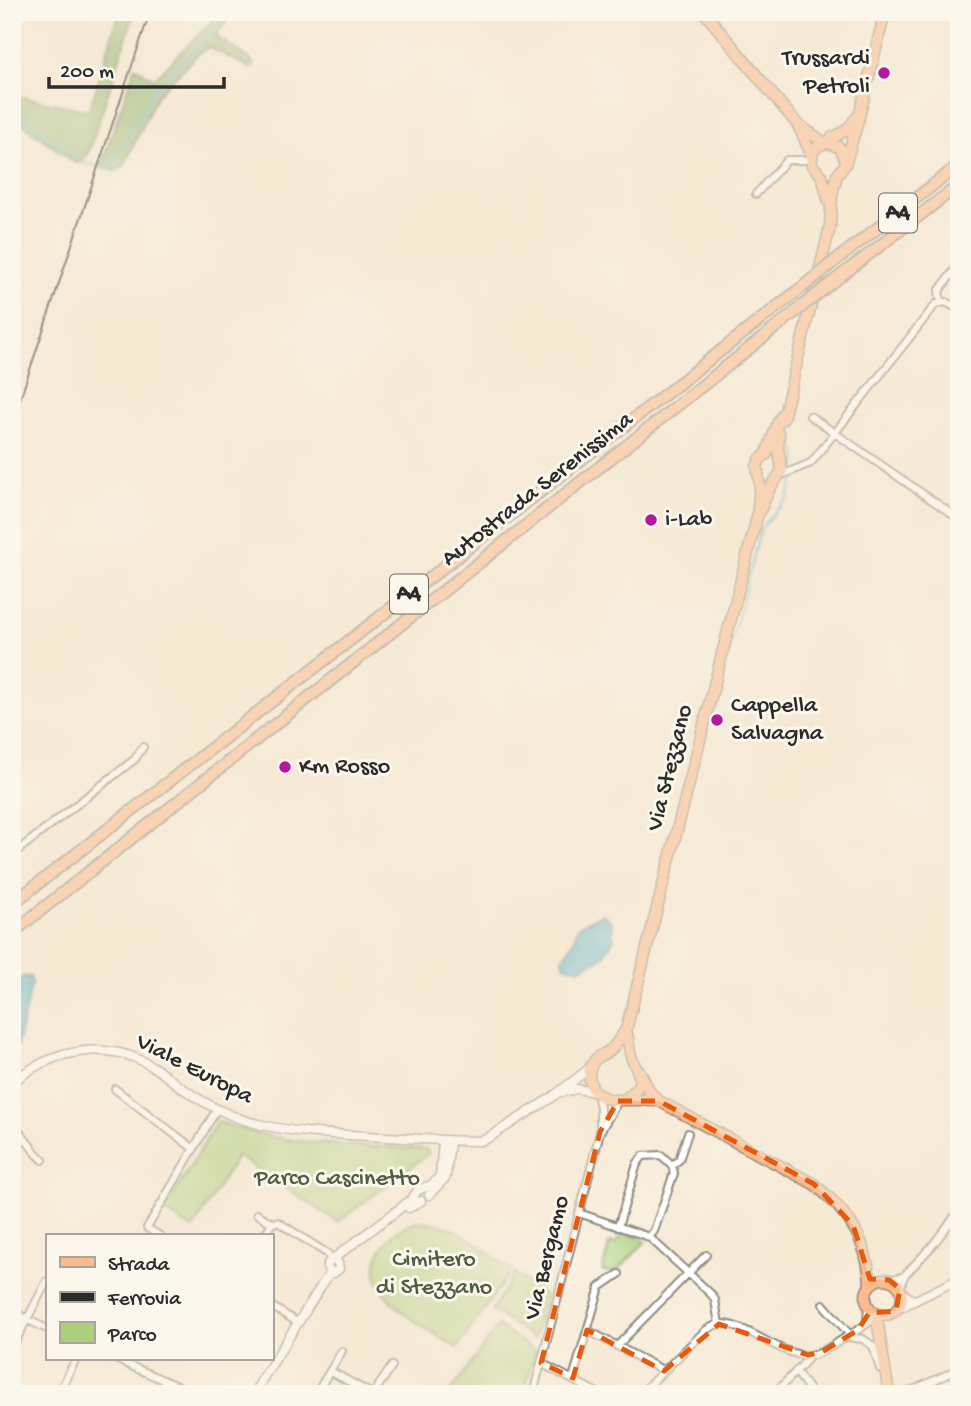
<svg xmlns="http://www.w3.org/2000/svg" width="971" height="1406" font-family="'Gochi Hand',sans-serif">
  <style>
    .green { fill: #aad07a; stroke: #6a7e52; stroke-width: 2 }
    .forest { fill: #87b26a; stroke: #596e4a; stroke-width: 2 }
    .water { fill: #4eb0cd; stroke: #3c6e7c; stroke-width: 2 }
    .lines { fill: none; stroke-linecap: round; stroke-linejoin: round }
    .stream { stroke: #4eb0cd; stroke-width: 2 }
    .minor-casing { stroke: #908a80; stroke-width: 10 }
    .tertiary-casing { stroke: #908a80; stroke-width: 11 }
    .primary-casing { stroke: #908a80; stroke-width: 13 }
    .motorway-casing { stroke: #908a80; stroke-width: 14 }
    .minor { stroke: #fff; stroke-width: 6 }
    .tertiary { stroke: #fff; stroke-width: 8 }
    .primary { stroke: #fbbb8d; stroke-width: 10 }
    .motorway { stroke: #fbbb8d; stroke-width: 10 }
    .rail { stroke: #2b2b2b; stroke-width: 2 }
    .motorway-bridge-casing { stroke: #908a80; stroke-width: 14; stroke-linecap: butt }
    .motorway-bridge { stroke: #fbbb8d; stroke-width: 10 }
    .marked { fill: none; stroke: #e8590c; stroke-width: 5; stroke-dasharray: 14 9; stroke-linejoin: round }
    .poi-dot { fill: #b5179e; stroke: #fbf7ec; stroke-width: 2.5 }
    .labels { text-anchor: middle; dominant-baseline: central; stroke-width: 6; stroke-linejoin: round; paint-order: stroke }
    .shield { fill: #fbf7ec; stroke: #696865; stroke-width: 2 }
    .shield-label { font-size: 23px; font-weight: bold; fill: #2b2b2b }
    .poi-label { font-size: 24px; fill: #2b2b2b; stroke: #fbf7ec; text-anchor: start }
    .street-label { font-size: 24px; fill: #2b2b2b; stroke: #fbf7ec }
    .park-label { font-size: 24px; fill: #515d43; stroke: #fbf7ec }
  </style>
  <rect width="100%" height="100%" fill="#fbf7ec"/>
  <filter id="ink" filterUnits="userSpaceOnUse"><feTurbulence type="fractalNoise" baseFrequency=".0143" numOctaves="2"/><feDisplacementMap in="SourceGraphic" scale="14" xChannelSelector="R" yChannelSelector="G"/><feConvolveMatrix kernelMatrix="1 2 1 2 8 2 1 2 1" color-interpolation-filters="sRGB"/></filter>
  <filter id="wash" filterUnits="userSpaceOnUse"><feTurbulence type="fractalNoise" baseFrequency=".00686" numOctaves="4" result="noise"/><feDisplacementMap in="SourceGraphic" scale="28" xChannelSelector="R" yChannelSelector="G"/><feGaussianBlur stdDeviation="1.57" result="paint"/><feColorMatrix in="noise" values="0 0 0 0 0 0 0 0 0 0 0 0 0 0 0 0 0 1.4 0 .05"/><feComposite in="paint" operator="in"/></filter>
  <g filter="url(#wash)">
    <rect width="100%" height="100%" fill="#f6ead5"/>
    <path class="green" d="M217,1121C285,1147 355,1145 426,1149L429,1153L338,1222L237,1156L193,1229L164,1211Z
      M416,1221C455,1220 481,1248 512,1270L457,1348C429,1329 357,1295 380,1252C389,1235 398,1228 416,1221Z
      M620,1232L642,1238L645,1242L616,1273L602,1271L610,1242L617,1244Z
      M515,1273L546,1297L534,1339L492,1310Z
      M498,1326L535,1351L524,1394H449Z"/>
    <path class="forest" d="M119,12H135L89,151L82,162L75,163L12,116V95L87,110L91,105Z
      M221,12H234L216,36L252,61L254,66L250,68L209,47L198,54L157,95L124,166L116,171L100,168L135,66L154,79Z"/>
    <path class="water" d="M602,914L611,921L614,939L602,958L579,969L565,966L562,958L571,946L578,926Z
      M23,976L30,977L32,983L17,1046L12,1053V993Z"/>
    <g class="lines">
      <path class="stream" d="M12,109L82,162L103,168L112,164L158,84L210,35L228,12
        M786,432L797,454L796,467
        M716,701L761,528L788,498L796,472"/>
    </g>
  </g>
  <g filter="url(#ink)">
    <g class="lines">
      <g class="minor-casing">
        <path id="minor" d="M756,194L787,160H811
          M941,301L939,291L959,264
          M810,416L955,516
          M779,476L811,463L936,304L946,302L959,310
          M12,855L135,759L143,747
          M115,1089L194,1149
          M597,1094L600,1107V1130
          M12,1122L35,1152L43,1160
          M672,1165L679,1160L688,1133
          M579,1213L649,1237L711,1294L715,1300L719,1324
          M257,1214L272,1223
          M618,1227L637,1164L643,1156L661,1155L672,1165L674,1173L654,1231L649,1237
          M160,1236L147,1228L217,1109
          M264,1236L272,1223L278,1222L328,1254L331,1261
          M889,1280L904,1276
          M900,1289L904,1276L932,1246L959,1211
          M823,1304L850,1335
          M271,1306L297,1322
          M12,1309L26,1319L47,1329
          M867,1322L868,1306
          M587,1330L664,1371
          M848,1337L863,1339L873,1346L880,1369
          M617,1346L706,1255
          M12,1348L47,1281
          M115,1359L195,1394
          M541,1363L599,1394
          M330,1371L372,1394
          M796,1371L812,1394
          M573,1378L600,1287L619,1274
          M58,1394L76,1359
          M316,1394L342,1351
          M373,1394L392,1366
          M533,1394L600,1132L618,1101
          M640,1394L706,1330C710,1328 716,1324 721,1324C747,1323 785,1360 813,1355C824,1353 836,1343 846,1337C855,1331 871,1324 875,1314
          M774,1394L807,1360L808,1355
          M904,1394L959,1369"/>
      </g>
      <g class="tertiary-casing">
        <path id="tertiary" d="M12,1083C52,1049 108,1038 155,1068C165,1074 174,1083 185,1090C207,1105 235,1119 262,1125C297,1133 332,1134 368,1136C405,1138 442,1141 480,1141L488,1138L551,1098L590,1068
          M563,1092L576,1089L595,1092
          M429,1195L446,1177L450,1141
          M409,1208L421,1201
          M330,1272L327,1267L329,1262L411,1200L418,1190L433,1184L440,1176L443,1140
          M901,1292L914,1301
          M899,1308L959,1279
          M253,1394L327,1277L330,1272L334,1273L339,1269L338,1263L333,1260"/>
      </g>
      <g class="primary-casing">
        <path id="primary" d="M704,12L798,125L812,156
          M800,126L825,143
          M829,143L840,148L845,159
          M829,202L822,176L812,165C810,152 816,144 829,143L831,138C842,134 849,129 856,118
          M783,413L778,422L766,455L761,458L757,466L760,486L757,517L626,1030C621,1036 615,1047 609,1051C603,1055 599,1055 595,1060C590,1066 588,1074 590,1081C596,1110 636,1096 659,1101L814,1184C848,1212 869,1241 870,1286
          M783,419L830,227L832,194L837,175L845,165L857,125L885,12
          M759,513L770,488L782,471L778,448L779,434
          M640,1072L650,1092L658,1100
          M626,1098C651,1081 635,1072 630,1053C629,1045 628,1037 626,1030
          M866 1297a18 18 0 1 1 36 0a18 18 0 1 1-36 0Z
          M876,1313L889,1394"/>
      </g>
      <g class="motorway-casing">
        <path id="motorway" d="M836,260L959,165
          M830,284L959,185
          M12,904L805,285
          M12,933L799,309"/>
      </g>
      <use href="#minor" class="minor"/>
      <use href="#tertiary" class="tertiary"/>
      <use href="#primary" class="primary"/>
      <use href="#motorway" class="motorway"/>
      <path class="rail" d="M12,423L150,12"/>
      <g class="motorway-bridge-casing">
        <path id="motorway-bridge" d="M805,285L836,260
          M799,309L830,284"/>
      </g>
      <use href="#motorway-bridge" class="motorway-bridge"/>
    </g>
  </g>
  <path d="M0 0H971V1406H0ZM618,1101H659L814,1184L853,1225L870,1279L889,1280L900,1289L896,1311L869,1313L858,1330L822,1352L808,1355L719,1324L664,1371L587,1330L573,1378L541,1363L600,1132Z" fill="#f6ead5" fill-opacity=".55" fill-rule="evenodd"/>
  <path class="marked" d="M618,1101H659L814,1184L853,1225L870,1279L889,1280L900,1289L896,1311L869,1313L858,1330L822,1352L808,1355L719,1324L664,1371L587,1330L573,1378L541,1363L600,1132Z"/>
  <g class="poi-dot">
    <circle cx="884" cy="73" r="7"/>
    <circle cx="651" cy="520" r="7"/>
    <circle cx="717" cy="720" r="7"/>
    <circle cx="285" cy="767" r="7"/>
  </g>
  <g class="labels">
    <g class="shield">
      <rect x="879" y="193.5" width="38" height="39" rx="5"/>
      <rect x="390" y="574.5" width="38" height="39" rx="5"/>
    </g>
    <g class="shield-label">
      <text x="898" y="213">A4</text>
      <text x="409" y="594">A4</text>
    </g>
    <g class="poi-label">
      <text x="870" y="59" text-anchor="end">Trussardi<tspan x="870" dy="28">Petroli</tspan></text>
      <text x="665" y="520">i-Lab</text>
      <text x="731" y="706">Cappella<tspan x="731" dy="28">Salvagna</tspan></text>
      <text x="299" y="767">Km Rosso</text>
    </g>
    <g class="street-label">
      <text transform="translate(538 490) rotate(-38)">Autostrada Serenissima</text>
      <text transform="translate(671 768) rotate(-76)">Via Stezzano</text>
      <text transform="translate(194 1070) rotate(27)">Viale Europa</text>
      <text transform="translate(548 1258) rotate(-76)">Via Bergamo</text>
    </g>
    <g class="park-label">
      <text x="337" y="1179">Parco Cascinetto</text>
      <text x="434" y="1260">Cimitero<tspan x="434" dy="28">di Stezzano</tspan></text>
    </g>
  </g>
  <rect width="971" height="1406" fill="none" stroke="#fbf7ec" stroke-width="42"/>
  <rect x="46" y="1234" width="228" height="126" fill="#fbf7ec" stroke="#a8a59f" stroke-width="2"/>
  <rect x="60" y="1257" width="35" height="10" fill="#fbbb8d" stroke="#a8a59f" stroke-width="2"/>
  <text x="108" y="1270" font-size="21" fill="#2b2b2b">Strada</text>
  <rect x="60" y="1292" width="35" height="10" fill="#2b2b2b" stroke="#a8a59f" stroke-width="2"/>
  <text x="108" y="1304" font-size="21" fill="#2b2b2b">Ferrovia</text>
  <rect x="60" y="1322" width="35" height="21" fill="#aad07a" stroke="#a8a59f" stroke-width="2"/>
  <text x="108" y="1340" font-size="21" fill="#2b2b2b">Parco</text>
  <path d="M49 77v10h175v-10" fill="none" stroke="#2b2b2b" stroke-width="3.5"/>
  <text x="60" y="77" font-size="21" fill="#2b2b2b" stroke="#fbf7ec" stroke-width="5" paint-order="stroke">200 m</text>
</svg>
